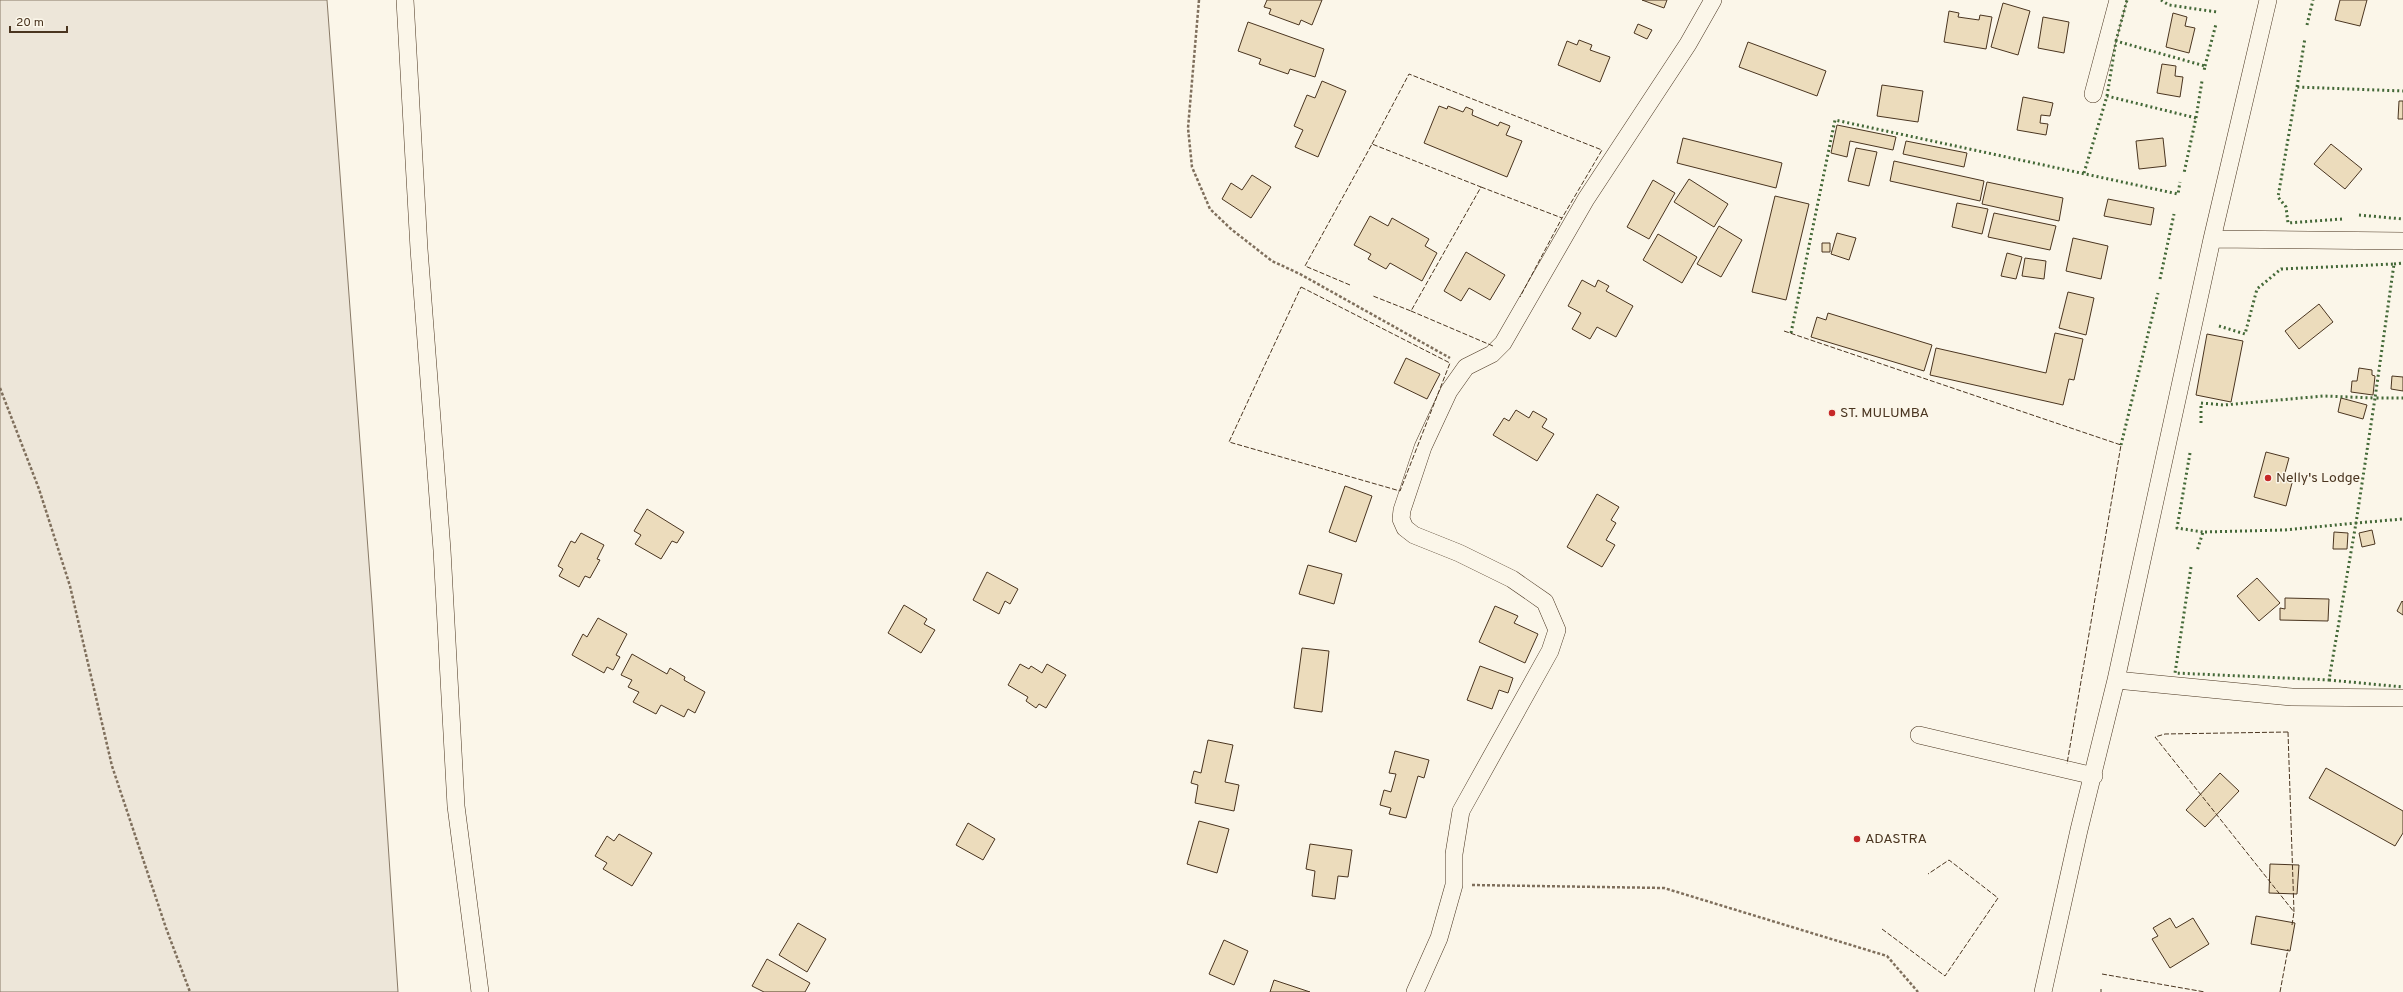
<svg xmlns="http://www.w3.org/2000/svg" width="2403" height="992" font-family="Overpass,sans-serif">
  <style>
    .green { fill: #ede6d9; stroke: #887966 }
    .building { fill: #ecdcbc; stroke: #4a3520 }
    .lines { fill: none; stroke-linecap: round; stroke-linejoin: round }
    .street-casing { stroke: #4a3520; stroke-width: 18 }
    .path { stroke: #7f6f5c; stroke-width: 2.5; stroke-dasharray: 3 2; stroke-linecap: butt }
    .street { stroke: #fbf6e9; stroke-width: 17 }
    .hedge { stroke: #436837; stroke-width: 3; stroke-dasharray: 2 3; stroke-linecap: butt }
    .fence { stroke: #4a3520; stroke-width: 1; stroke-dasharray: 5 2; stroke-linecap: butt }
    .poi-dot { fill: #c62828; stroke: #fbf6e9; stroke-width: 1.5 }
    .labels { text-anchor: middle; dominant-baseline: central; stroke-width: 3; stroke-linejoin: round; paint-order: stroke }
    .poi-label { font-size: 14px; fill: #4a3520; stroke: #fbf6e9; text-anchor: start }
  </style>
  <rect width="100%" height="100%" fill="#fbf6e9"/>
  <path class="green" d="M0,0H327L372,603L398,992H0Z"/>
  <path class="building" d="M1267,0H1322L1312,25L1301,20L1299,25L1269,14L1271,9L1264,7Z
    M1642,0H1667L1664,8Z
    M2340,0H2367L2360,26L2335,20Z
    M2003,3L2030,11L2018,55L1991,47Z
    M1949,11L1959,13L1958,17L1979,20L1980,15L1992,17L1986,49L1944,42Z
    M2173,13L2187,17L2185,26L2195,28L2189,53L2166,47Z
    M2043,17L2069,22L2064,53L2038,48Z
    M1248,22L1324,49L1315,77L1290,69L1288,74L1259,64L1261,59L1238,51Z
    M1638,24L1652,30L1647,39L1634,33Z
    M1579,40L1592,45L1590,50L1610,57L1600,82L1558,65L1567,41L1577,45Z
    M1748,42L1826,71L1817,96L1739,67Z
    M2162,64L2176,66L2175,76L2183,77L2180,97L2157,93Z
    M1322,81L1346,91L1318,157L1295,147L1303,130L1294,126L1307,95L1315,98Z
    M1882,85L1923,91L1918,122L1877,116Z
    M2023,97L2053,103L2050,116L2041,115L2040,123L2048,124L2046,135L2017,130Z
    M2399,101H2403V119H2398Z
    M1439,106L1447,109L1448,106L1463,112L1466,107L1473,110L1472,115L1498,126L1500,122L1510,126L1506,135L1522,141L1507,177L1424,143Z
    M1837,125L1896,137L1893,150L1850,141L1847,157L1831,153Z
    M1683,138L1782,163L1776,188L1677,163Z
    M2163,138L2166,166L2139,169L2136,141Z
    M1906,141L1967,153L1964,167L1903,154Z
    M2331,144L2362,169L2345,189L2314,164Z
    M1856,148L1877,152L1869,186L1848,181Z
    M1894,161L1984,181L1980,201L1890,181Z
    M1252,175L1271,187L1251,218L1222,199L1231,183L1242,190Z
    M1689,179L1728,204L1714,227L1674,202Z
    M1653,180L1675,193L1649,239L1627,227Z
    M1987,182L2063,198L2059,221L1982,204Z
    M1775,196L1809,204L1786,300L1752,292Z
    M2108,199L2154,208L2151,225L2104,216Z
    M1957,203L1988,209L1982,234L1952,227Z
    M1994,213L2056,226L2050,250L1988,237Z
    M1370,216L1388,226L1392,218L1429,239L1425,246L1437,253L1422,281L1390,263L1386,269L1368,259L1371,254L1354,245Z
    M1719,226L1742,240L1721,277L1697,264Z
    M1837,233L1856,238L1849,260L1831,254Z
    M1658,234L1697,257L1682,283L1643,260Z
    M2073,238L2108,246L2101,279L2066,271Z
    M1822,243H1830V252H1822Z
    M1466,252L1505,275L1490,300L1469,288L1461,301L1444,291Z
    M2007,253L2022,257L2016,279L2001,276Z
    M2025,258L2046,261L2044,279L2022,276Z
    M1582,280L1595,287L1598,280L1609,286L1606,291L1633,306L1616,337L1597,327L1590,339L1572,329L1581,313L1568,306Z
    M2068,292L2094,298L2086,335L2059,328Z
    M2319,304L2333,322L2299,349L2285,331Z
    M1828,313L1932,345L1924,371L1811,337L1817,317L1826,320Z
    M2055,333L2083,339L2074,380L2069,379L2063,405L1930,375L1936,348L2046,373Z
    M2207,334L2243,341L2231,402L2196,395Z
    M1406,358L1440,374L1427,399L1394,383Z
    M2359,368L2372,370V375L2375,376L2373,395L2351,392L2352,381H2357Z
    M2392,376L2403,377V391L2391,389Z
    M2341,398L2367,405L2363,419L2338,412Z
    M1516,410L1529,418L1533,411L1547,419L1542,427L1554,434L1537,461L1493,435L1504,418L1509,421Z
    M2266,452L2289,458L2283,480L2292,483L2286,506L2254,497Z
    M1345,486L1372,496L1356,542L1329,532Z
    M1597,494L1619,507L1611,520L1616,523L1606,540L1615,545L1602,567L1567,547Z
    M647,509L684,532L677,543L672,541L661,559L635,544L641,535L634,531Z
    M2372,530L2375,544L2362,547L2359,533Z
    M2334,532L2348,533L2347,549H2333Z
    M581,533L604,545L597,559L600,560L590,578L585,576L579,587L559,576L563,569L558,566L571,541L575,543Z
    M1308,565L1342,574L1334,604L1299,594Z
    M987,572L1018,589L1010,604L1005,601L999,614L973,600Z
    M2257,578L2280,603L2259,621L2237,596Z
    M2285,598L2329,599L2328,621L2280,620V608L2285,609Z
    M2402,601L2403,602V615L2397,611Z
    M904,605L927,619L924,624L935,630L921,653L888,633Z
    M1495,606L1518,616L1514,623L1538,634L1525,663L1479,642Z
    M598,618L627,634L616,655L620,657L613,670L607,667L604,673L572,655L583,634L587,637Z
    M1302,648L1329,651L1322,712L1294,708Z
    M632,654L667,674L670,668L685,677L684,680L705,692L695,713L688,709L684,717L661,705L656,714L633,702L639,692L628,687L632,680L621,675Z
    M1020,664L1029,669L1031,666L1042,673L1047,664L1066,675L1046,708L1039,704L1036,708L1026,701L1028,697L1008,685Z
    M1480,666L1513,678L1508,693L1499,690L1492,709L1467,700Z
    M1208,740L1233,745L1225,782L1239,785L1234,811L1195,803L1198,785L1191,783L1194,771L1201,773Z
    M1395,751L1429,760L1424,778L1418,776L1406,818L1389,814L1391,808L1380,805L1384,790L1391,792L1396,774L1389,773Z
    M2326,768L2403,811V833L2395,846L2309,798Z
    M2220,773L2239,791L2205,827L2186,810Z
    M1199,821L1229,829L1217,873L1187,864Z
    M968,823L995,839L983,860L956,845Z
    M619,834L652,853L632,886L603,869L607,863L595,856L607,836L614,841Z
    M1310,844L1352,850L1348,877L1338,876L1335,899L1312,896L1315,871L1306,869Z
    M2270,864L2299,865L2297,894L2269,893Z
    M2256,916L2295,923L2290,951L2251,944Z
    M2170,918L2176,928L2193,918L2209,944L2170,968L2152,939L2158,936L2153,928Z
    M798,923L826,939L807,972L779,955Z
    M1224,940L1248,951L1234,985L1209,974Z
    M767,959L810,983L805,992H764L752,986Z
    M1274,980L1310,992H1270Z"/>
  <g class="lines">
    <g class="street-casing">
      <path id="street" d="M405,0L419,249L442,550L456,806L480,992
        M2093,94L2118,0
        M2212,239L2403,241
        M2116,680L2292,697L2403,698
        M1919,735L2094,776
        M1415,992L1439,938L1454,885V854L1461,811L1550,651L1557,630L1545,602L1512,579L1459,553L1414,535L1405,528L1401,519L1402,510L1423,447L1449,391L1466,367L1492,354L1503,343L1586,199L1688,44L1713,0
        M2043,992L2079,830L2116,680L2212,239L2268,0"/>
    </g>
    <path class="path" d="M1199,0L1188,128L1192,167L1210,209L1231,229L1272,261L1300,274L1450,358
      M0,388L39,489L70,586L112,766L166,928L190,992
      M1472,885L1664,888L1887,956L1918,992"/>
    <use href="#street" class="street"/>
    <path class="hedge" d="M2161,0L2169,5L2217,12
      M2307,25L2313,0
      M2116,41L2127,0
      M2205,66L2216,24
      M2297,87L2305,38
      M2107,96L2116,41L2205,66L2204,71
      M2196,118L2202,81
      M2084,173L2107,96L2196,118L2184,173
      M2359,215L2403,219
      M2342,219L2288,223L2286,207L2278,197L2297,87L2403,91
      M2394,264L2403,263
      M2160,279L2174,214
      M2219,326L2245,334L2257,289L2281,269L2394,264L2375,398H2403
      M1791,333L1835,120L2178,194L2180,182
      M2201,423V403L2224,405L2323,396L2375,398L2356,523L2403,519
      M2121,445L2158,293
      M2190,453L2177,528L2203,532
      M2191,567L2175,673L2329,680L2356,523L2285,530L2203,532L2197,551
      M2329,680L2403,687"/>
    <path class="fence" d="M1372,144L1409,74L1602,150L1562,218
      M1481,187L1562,218L1520,297
      M1350,285L1305,266L1372,144L1481,187L1411,311L1373,296
      M1301,287L1450,363L1400,491L1229,442Z
      M1411,311L1493,346
      M1784,331L2121,445L2067,764
      M2288,732L2294,912L2155,737L2165,734Z
      M2292,925L2294,912
      M1882,929L1945,976L1998,898L1949,860L1928,874
      M2102,974L2205,992
      M2101,992V989
      M2280,992L2288,949"/>
  </g>
  <g class="poi-dot">
    <circle cx="1832" cy="413" r="4"/>
    <circle cx="2268" cy="478" r="4"/>
    <circle cx="1857" cy="839" r="4"/>
  </g>
  <g class="labels">
    <g class="poi-label">
      <text x="1840" y="413">ST. MULUMBA</text>
      <text x="2276" y="478">Nelly's Lodge</text>
      <text x="1865" y="839">ADASTRA</text>
    </g>
  </g>
  <path d="M10 26v6h57v-6" fill="none" stroke="#4a3520" stroke-width="2"/>
  <text x="16" y="26" font-size="12" fill="#4a3520" stroke="#fbf6e9" stroke-width="3" paint-order="stroke">20 m</text>
</svg>
